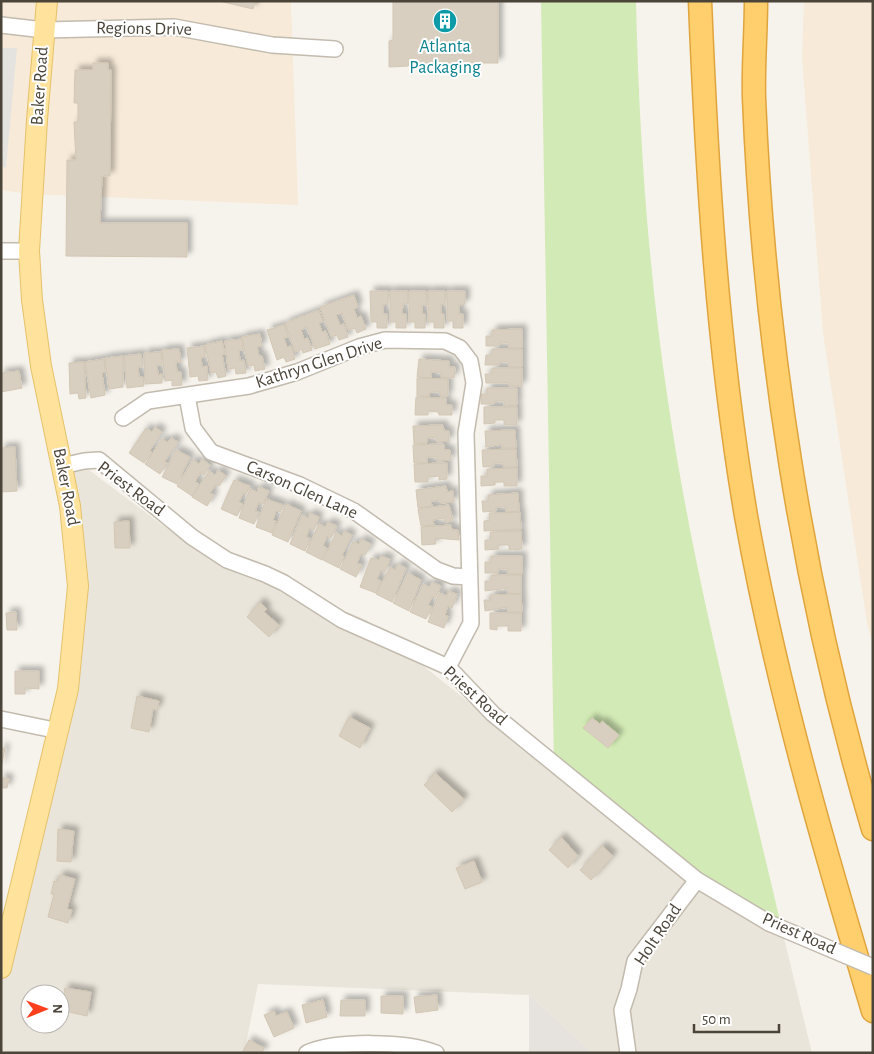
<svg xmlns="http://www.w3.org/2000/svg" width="874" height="1054" font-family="'Alegreya Sans',sans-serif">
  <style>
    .residential { fill: #eae5da; fill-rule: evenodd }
    .commercial { fill: #f7ead8 }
    .industrial { fill: #e6e2dd }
    .green { fill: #d2eab5 }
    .parking { fill: #e5e3e0 }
    .building { fill: #d8cfc1; stroke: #d3c7b4; filter: url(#shadow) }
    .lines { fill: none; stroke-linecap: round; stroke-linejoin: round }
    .minor-casing { stroke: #c2bbae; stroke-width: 18 }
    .major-casing { stroke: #e6c16a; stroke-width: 22 }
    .highway-casing { stroke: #e0a43c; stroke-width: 25 }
    .minor { stroke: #fff; stroke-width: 15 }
    .major { stroke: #ffe39c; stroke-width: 20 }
    .highway { stroke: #ffcf6e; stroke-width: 22 }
    .minor-bridge-casing { stroke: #c2bbae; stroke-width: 18; stroke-linecap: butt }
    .minor-bridge { stroke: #fff; stroke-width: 15 }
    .labels { text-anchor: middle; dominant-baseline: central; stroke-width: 4; stroke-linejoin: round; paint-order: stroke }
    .street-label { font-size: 18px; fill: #4b4439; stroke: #fff }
    .culture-label { font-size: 18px; fill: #0d838f; stroke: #fff }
  </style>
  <defs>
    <filter id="shadow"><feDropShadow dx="4.5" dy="-4.5" stdDeviation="2.5" flood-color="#0004"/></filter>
  </defs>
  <rect width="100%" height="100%" fill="#f6f3ec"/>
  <path class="residential" d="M49,440L193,548L366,620L511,736L784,938L812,1053H592L529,995L258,984L244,1053H1V944L61,735L74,526ZM30,994H60V1024H30Z"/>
  <path class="commercial" d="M1,1H291L298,205L29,194L1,190Z
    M804,1H873V646L867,623L823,333L802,57Z"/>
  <path class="industrial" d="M529,995L592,1053H529Z"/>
  <path class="green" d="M541,1H636C639,135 648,268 668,401C694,582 743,760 784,938L554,770Z"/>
  <path class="parking" d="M1,48H17L6,168L1,166Z"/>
  <path class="building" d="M219,1H255L253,9Z
    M393,1H498V63H409L408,66L389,67V41L393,40Z
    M93,63H108V70H111L110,176H102L100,223H187V257L66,256L67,160H76L74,122H78V103H74L75,70H93Z
    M370,291H388V304L383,305V314H387V328H377V322H371Z
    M390,291H408V304H403L402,314H406V328H396V322H390Z
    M409,291H426L427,305H422V314H425V328H415V322H409Z
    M428,291H445V305L441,304V314H444V328H434V322H428Z
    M447,291H465V304L459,305V314H463V328H453V321H447Z
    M354,295L358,307L354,309L357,318L361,316L366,329L357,333L355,328L348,330L342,313L336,315L340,325L344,324L348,337L339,340L337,335L331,337L320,307Z
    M319,310L323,322L319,323L322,332L326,331L330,344L315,349L307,327L301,330L304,339L308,338L312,350L303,353L302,349L295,352L285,323Z
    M284,325L288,337L284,338L287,347L291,346L295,359L286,362L284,357L277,360L267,330Z
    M522,329V348H509V343H499V346H486V336H492V330Z
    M260,334L262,346L257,347L259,356H262L265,369L255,371L254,365L248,366L242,337Z
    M242,339L243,350H239L240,361L244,360L246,373L236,374L235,368L228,369L225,341Z
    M222,341L225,354H222L226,376L218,378L216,372L211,373L205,345Z
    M204,346L205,357H201L202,367L207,366L208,380L199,381L198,376L190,377L187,348Z
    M179,349L181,362H176L177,372H181L182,385L172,386V380L165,381L162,350Z
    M492,349H522V367H509V362H499V365H485L486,355H492Z
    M161,352L162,365H157L158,375L162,374V383L145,384L144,353Z
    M141,354L143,367H138L139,377H143L144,386L127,388L124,356Z
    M123,356V387L109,389L105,358Z
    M104,359L105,372L102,373L105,395L91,398L85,362Z
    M419,359L449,361V367H455L454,378L441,377L442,373L431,372V378L417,377Z
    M84,362L86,398L79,399L78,393L70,394L69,363Z
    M492,368H522V386H509V383H486L485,374H492Z
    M19,371L22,388L1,392V373Z
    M417,378L448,379V396H440V392H430L429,396H417Z
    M487,388H517V405L504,406V401H494V404H481V394H487Z
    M416,397L446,398V405H452V415H439L438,412L428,411V415H415Z
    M484,407H517V425H504V420H495V423L484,424Z
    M443,425L444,431H449V441L437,442V438H427V443L414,444L413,426Z
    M155,427L162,432L150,450L152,452L144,463L129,453L146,428L152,432Z
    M515,430L516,448H502V444L486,447L485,431Z
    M171,438L178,442L165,461L167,463L160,474L145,464L162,439L167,442Z
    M444,444V450H450L451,460L437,461V457H427V463H414L413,445Z
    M15,447L17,491L1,492V448Z
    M516,449L517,467H504L503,463H494V466L483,467L482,450Z
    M176,450L190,457L177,484L162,477Z
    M202,459L210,465L204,475L200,473L195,482L199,484L192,496L177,486L193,460L199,464Z
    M447,463V479L439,480V476L428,477V482H415L414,464Z
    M517,468V486H504V482H495V485L481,486V476H487V469Z
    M218,470L226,476L219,486L216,484L210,493L214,495L207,506L192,497L209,471L215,475Z
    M234,480L250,486L246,494L243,493L239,502L243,504L237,516L221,509Z
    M446,486L447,492L453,491L454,502L441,503V500L431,501L432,506L418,508L416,490Z
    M259,487L269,491L263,504L259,502L255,511L259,512L254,524L239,518L250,489L257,492Z
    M518,493L519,511L506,512V507H496V511L483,512L482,501H488V495Z
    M266,499L283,505L280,512L276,511L273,520L276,521L272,533L256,527Z
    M286,504L301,511L288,542L272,535Z
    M449,505L453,521L445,522L444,518L433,520L434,525L421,526L418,509Z
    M520,512L521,529L484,531V521L490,520L489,513Z
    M310,513L319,517L314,530L310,528L306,537L310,538L305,551L290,544L302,515L308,518Z
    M129,521L130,548H115L114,522Z
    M328,522L337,526L331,538L327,536L323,546L327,548L322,560L306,552L319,524L325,527Z
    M451,525L452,530H458L459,540L435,538L436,544L422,545L421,527Z
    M344,531L352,535L342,555L344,556L339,568L323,560L336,533L342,536Z
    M521,531L522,549L509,550V545H498L499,549L485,550V540H491L490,532Z
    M361,539L371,544L365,555L361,554L357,563L362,565L356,577L340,569L353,542L359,544Z
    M381,556L390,559L385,572L381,570L377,579L381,581L376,593L360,587L371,558L379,560Z
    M491,556H522V574H508V569H498V573H485V562H491Z
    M398,564L406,568L392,602L376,594L390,567L395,570Z
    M408,573L421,580L409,611L393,603Z
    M491,575H521V594L508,593V588L485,591V581H491Z
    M432,582L441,586L435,598L432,597L428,605L432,607L426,619L410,612L423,584L429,587Z
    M448,591L457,594L452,608L448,606L445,615L448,616L444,628L428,622L439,593L447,596Z
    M521,594L522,612H508V607L485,611L484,600H491L490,595Z
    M260,602L267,609L264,612L279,625L269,637L247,617Z
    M16,612L17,630H7L6,613Z
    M490,613H521V631H508V626H497V630L490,629Z
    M15,671H39V689L25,688V694H15Z
    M137,696L159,701L157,710L153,709L149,732L131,728Z
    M349,717L370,728L360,748L339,736Z
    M592,718L600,724L602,721L619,735L608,748L583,728Z
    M1,748H5L1,768Z
    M435,773L464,799L452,812L424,785Z
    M1,777L9,779L7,788H1Z
    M58,829L74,831L71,862L57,861Z
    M561,837L578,856L568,868L549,850Z
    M602,846L613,856L591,880L580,870Z
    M474,861L482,882L465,889L456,868Z
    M60,875L75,879L67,909L72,910L68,923L48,917L54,894H51L54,881L58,882Z
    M65,988L91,992L87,1016L64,1011L66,1002L63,1001Z
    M437,995L438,1010L416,1013L414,997Z
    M381,996H403V1014L381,1013Z
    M323,1000L327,1017L306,1023L302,1005Z
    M341,1000H365V1016H340Z
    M274,1011L276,1016L287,1012L294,1028L274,1037L264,1015Z
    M249,1040L264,1048L262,1053H242Z"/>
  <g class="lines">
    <g class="minor-casing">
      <path id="minor" d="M1,25L44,30L174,27L272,45L335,49
        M1,251H29
        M187,396L193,428L211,452L300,485L354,511L437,570L453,576L469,577
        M123,418L148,401L249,386L297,372L359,347L385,340L445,341L460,348L470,361L474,383L466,433L471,623L448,667
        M62,466L84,461L99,460L192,537L227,560L265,574L284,583L342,620L448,667L493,714L697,880L769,923
        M1,719L59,731
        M307,1053C336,1040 407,1041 436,1053
        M628,1053L622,1010L629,989L635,961L697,880"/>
    </g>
    <g class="major-casing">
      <path id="major" d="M1,968L68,689L78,586L70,506L41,366L32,300L29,251L37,120L47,1"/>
    </g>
    <g class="highway-casing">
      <path id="highway" d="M700,1C707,174 717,345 746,516C776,684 824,848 873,1011
        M756,1C756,33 753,66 754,98C764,343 803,594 873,829"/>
    </g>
    <use href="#minor" class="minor"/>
    <use href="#major" class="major"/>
    <use href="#highway" class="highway"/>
    <g class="minor-bridge-casing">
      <path id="minor-bridge" d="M769,923L873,967"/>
    </g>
    <use href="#minor-bridge" class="minor-bridge"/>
  </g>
  <defs>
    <g id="building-disc" transform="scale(1.25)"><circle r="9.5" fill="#0f9aa8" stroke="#fff"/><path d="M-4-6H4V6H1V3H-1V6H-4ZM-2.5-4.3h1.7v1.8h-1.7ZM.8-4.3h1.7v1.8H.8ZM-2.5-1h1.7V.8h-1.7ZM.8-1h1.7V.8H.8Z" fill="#fff"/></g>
  </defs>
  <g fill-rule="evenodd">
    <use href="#building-disc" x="445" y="21"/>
  </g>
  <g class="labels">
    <g class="street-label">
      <text transform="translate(144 29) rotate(1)">Regions Drive</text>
      <text transform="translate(40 86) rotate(-86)">Baker Road</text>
      <text transform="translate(319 363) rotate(-18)">Kathryn Glen Drive</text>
      <text transform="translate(66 487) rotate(79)">Baker Road</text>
      <text transform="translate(131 489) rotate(37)">Priest Road</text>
      <text transform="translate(302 490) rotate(24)">Carson Glen Lane</text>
      <text transform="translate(475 696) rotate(42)">Priest Road</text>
      <text transform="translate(799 934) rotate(24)">Priest Road</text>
      <text transform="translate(658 935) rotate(-56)">Holt Road</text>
    </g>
    <g class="culture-label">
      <text x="445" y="47">Atlanta<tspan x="445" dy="21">Packaging</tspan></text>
    </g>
  </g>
  <rect width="874" height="1054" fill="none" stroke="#4b4439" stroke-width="5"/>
  <g transform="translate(45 1009) rotate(89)"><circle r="24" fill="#ffffff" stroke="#b7b4b0"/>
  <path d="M0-4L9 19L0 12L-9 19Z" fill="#fc3f1d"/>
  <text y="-8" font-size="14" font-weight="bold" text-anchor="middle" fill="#4b4439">N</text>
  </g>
  <path d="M694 1024v8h85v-8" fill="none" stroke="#4b4439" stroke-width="2.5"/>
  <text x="702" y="1024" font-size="15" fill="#4b4439" stroke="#ffffff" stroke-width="4" paint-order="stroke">50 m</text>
</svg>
